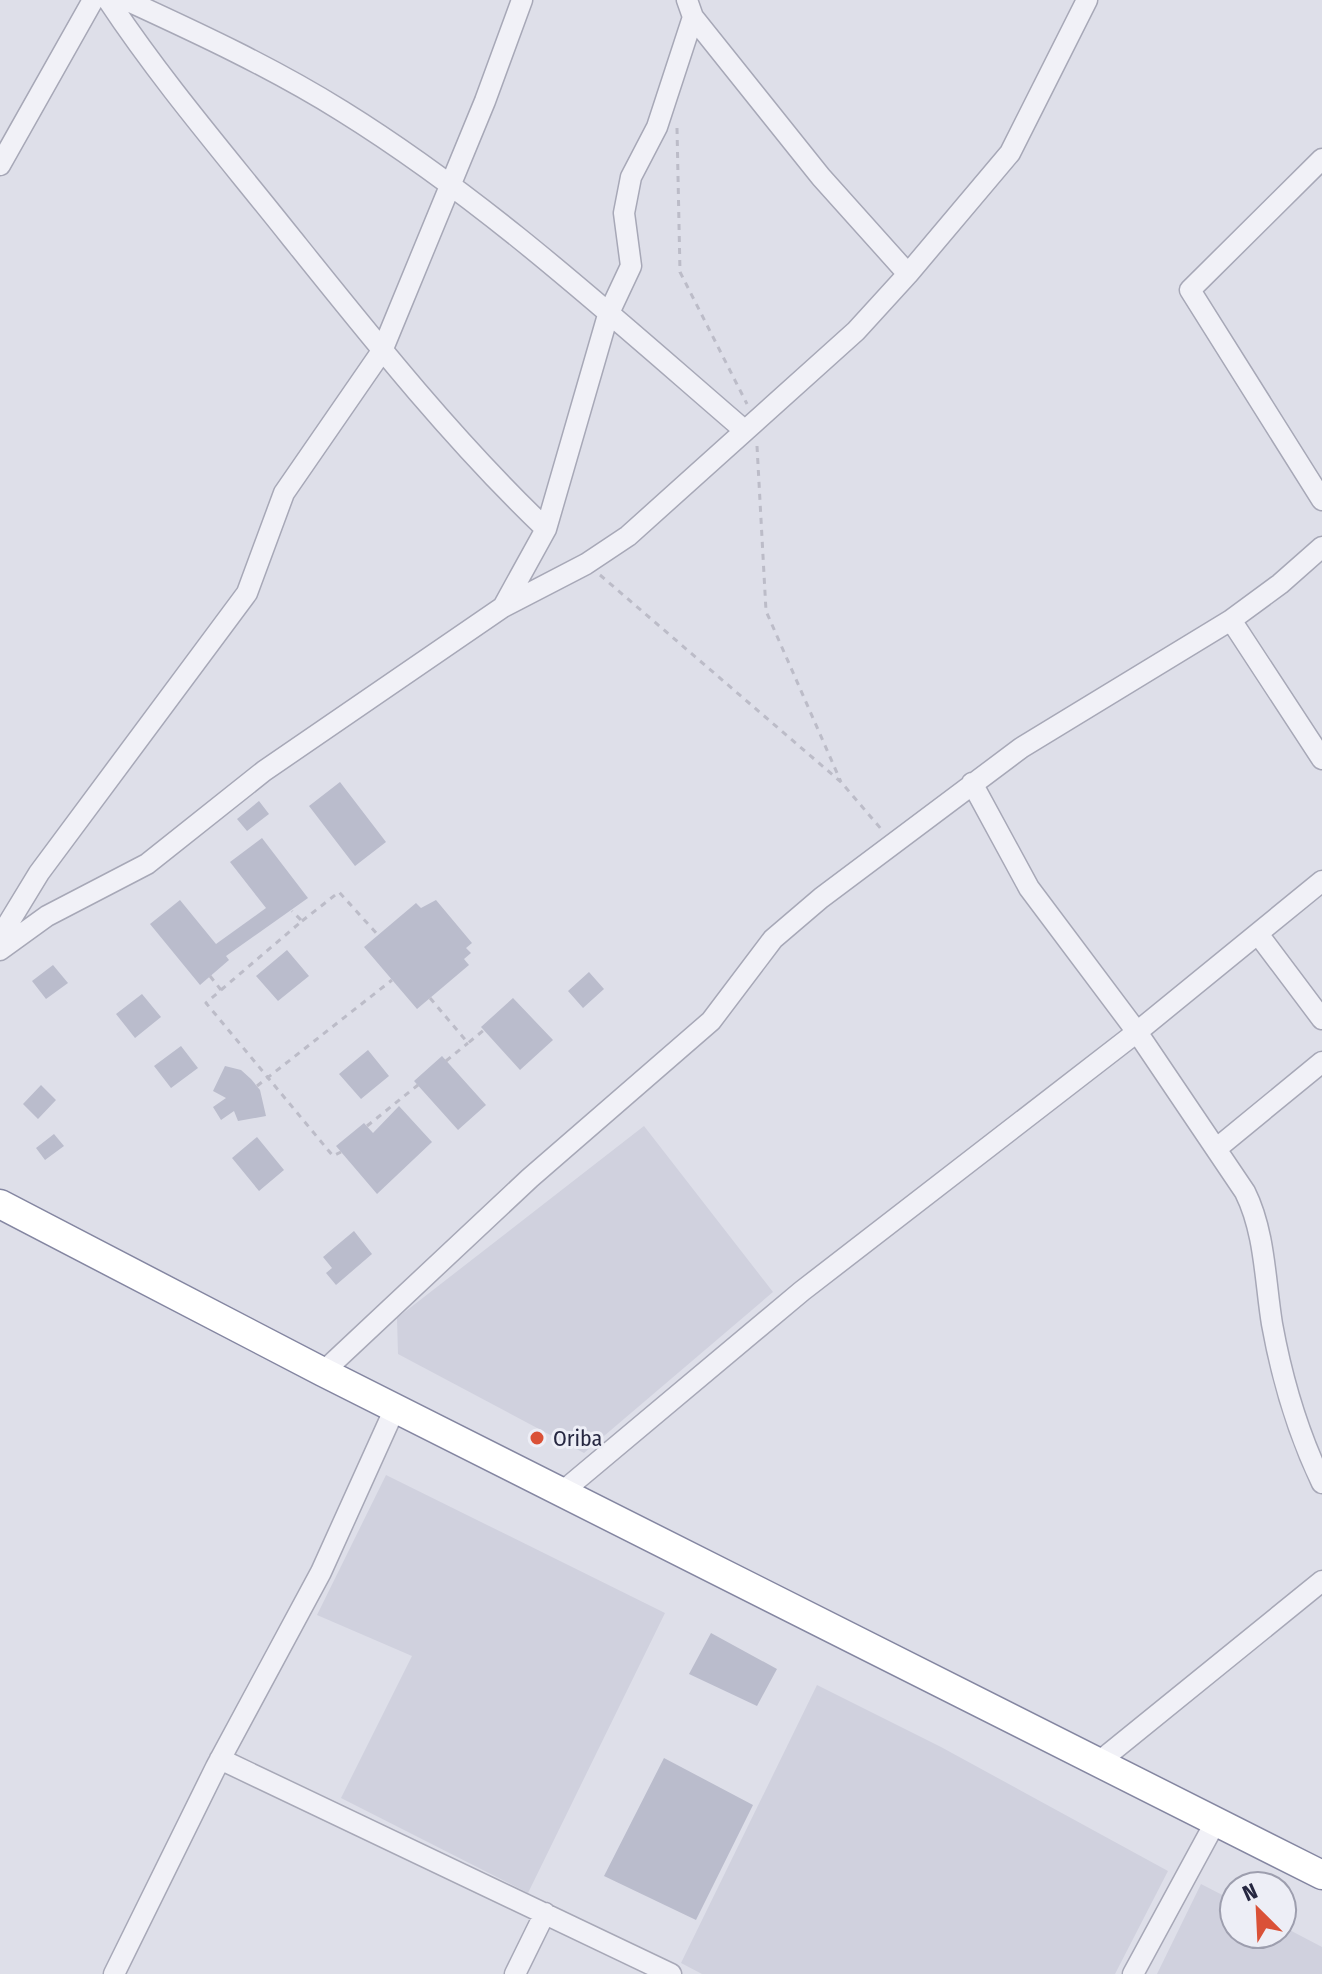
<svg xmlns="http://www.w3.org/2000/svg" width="1322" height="1974" font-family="'Fira Sans Condensed',sans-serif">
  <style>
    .built { fill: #d0d1de }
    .building { fill: #babccc }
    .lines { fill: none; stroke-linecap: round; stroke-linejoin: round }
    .minor-casing { stroke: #a7a8b7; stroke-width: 23 }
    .highway-casing { stroke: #8486a1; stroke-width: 31 }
    .path { stroke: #bcbcc8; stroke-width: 3; stroke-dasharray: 6 6; stroke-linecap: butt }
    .minor { stroke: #f1f1f7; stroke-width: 20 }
    .highway { stroke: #fff; stroke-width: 28 }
    .poi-dot { fill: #da5137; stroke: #edeef6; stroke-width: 3 }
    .labels { text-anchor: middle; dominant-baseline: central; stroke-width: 6; stroke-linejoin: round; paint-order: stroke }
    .poi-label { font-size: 22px; fill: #262741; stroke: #edeef6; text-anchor: start }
  </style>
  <rect width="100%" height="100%" fill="#dedfe9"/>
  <path class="built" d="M644,1126L773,1292L584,1453L398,1354L397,1318Z
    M386,1475L665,1613L528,1893L341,1798L412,1656L317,1615Z
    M817,1685L941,1747L1168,1871L1115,1974H702L681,1963Z
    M1201,1884L1234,1901V1934H1282V1926L1322,1947V1974H1157Z"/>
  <path class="building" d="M340,782L386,842L355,866L309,806Z
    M259,801L269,814L247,831L237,819Z
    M262,838L308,898L226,956L229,960L200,985L150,924L180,900L216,944L266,908L230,862Z
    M436,900L472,943L466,948L471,953L464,959L469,965L417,1009L364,947L416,903L421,908Z
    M287,950L309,976L278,1001L256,976Z
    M53,965L68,983L46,999L32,981Z
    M589,972L604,989L583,1008L568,991Z
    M142,994L161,1017L135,1038L116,1014Z
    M513,998L553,1040L520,1070L481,1027Z
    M181,1046L198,1068L171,1088L154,1066Z
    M368,1050L389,1076L361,1099L339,1074Z
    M442,1056L486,1105L458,1130L414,1081Z
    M225,1066L241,1070L251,1079L260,1090L266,1116L238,1121L234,1111L221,1120L213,1107L226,1098L213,1091Z
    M41,1085L56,1100L38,1119L23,1104Z
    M399,1106L432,1142L377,1194L336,1146L364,1123L373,1133Z
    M54,1134L64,1146L45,1160L36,1148Z
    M257,1137L284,1170L259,1191L232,1158Z
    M354,1231L372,1254L336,1285L326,1273L332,1268L323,1257Z
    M711,1633L777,1669L757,1706L689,1674Z
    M664,1758L753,1805L696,1920L604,1876Z"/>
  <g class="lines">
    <g class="minor-casing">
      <path id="minor" d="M108,0C163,83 228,158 290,236C371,337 452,439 546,529
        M126,0C200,34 273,68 342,111C487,201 615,319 744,430
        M687,0L693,17L821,177L908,274
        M1322,159L1190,290L1322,500
        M0,165L93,0
        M1322,547L1280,584L1231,620L1322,759
        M503,607L586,564L628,536L856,331L908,274L1010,153L1087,0
        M972,783L1029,888L1137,1032L1245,1192C1265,1232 1265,1281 1272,1324C1282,1379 1298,1433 1322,1483
        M1258,934L1322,1019
        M0,937L39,873L247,593L284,493L382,351L485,101L522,0
        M0,950L47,916L147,864L264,771L503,607L546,529L608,315L631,266L624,213L631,177L657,127L693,17
        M1216,1149L1322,1062
        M323,1372L530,1178L711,1021L773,939L821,898L1021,748L1231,620
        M562,1492L802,1291L1137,1032L1322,881
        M220,1759L671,1974
        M1100,1761L1322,1581
        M114,1974L216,1767L321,1572L396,1406
        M515,1974L545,1913
        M1133,1974L1216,1821"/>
    </g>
    <g class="highway-casing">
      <path id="highway" d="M0,1204L323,1372L1322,1875"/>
    </g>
    <path class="path" d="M677,128L680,272L747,404
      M757,446L766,611L841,782
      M600,575L841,782L882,830
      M302,921L339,892L378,935
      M210,976L221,990L206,1003L333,1156L341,1152
      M221,990L302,921L292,911
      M430,998L468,1043L484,1030
      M446,1061L468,1043
      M257,1086L392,980
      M367,1126L418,1085"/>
    <use href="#minor" class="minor"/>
    <use href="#highway" class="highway"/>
  </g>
  <circle class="poi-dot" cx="537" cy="1438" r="8"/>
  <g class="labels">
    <g class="poi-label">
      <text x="553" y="1438">Oriba</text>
    </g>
  </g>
  <g transform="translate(1258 1910) rotate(336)"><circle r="38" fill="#edeef6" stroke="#9d9eae" stroke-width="2"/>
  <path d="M0-6L14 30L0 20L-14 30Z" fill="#da5137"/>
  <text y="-12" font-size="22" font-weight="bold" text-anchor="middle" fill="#262741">N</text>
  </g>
</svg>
